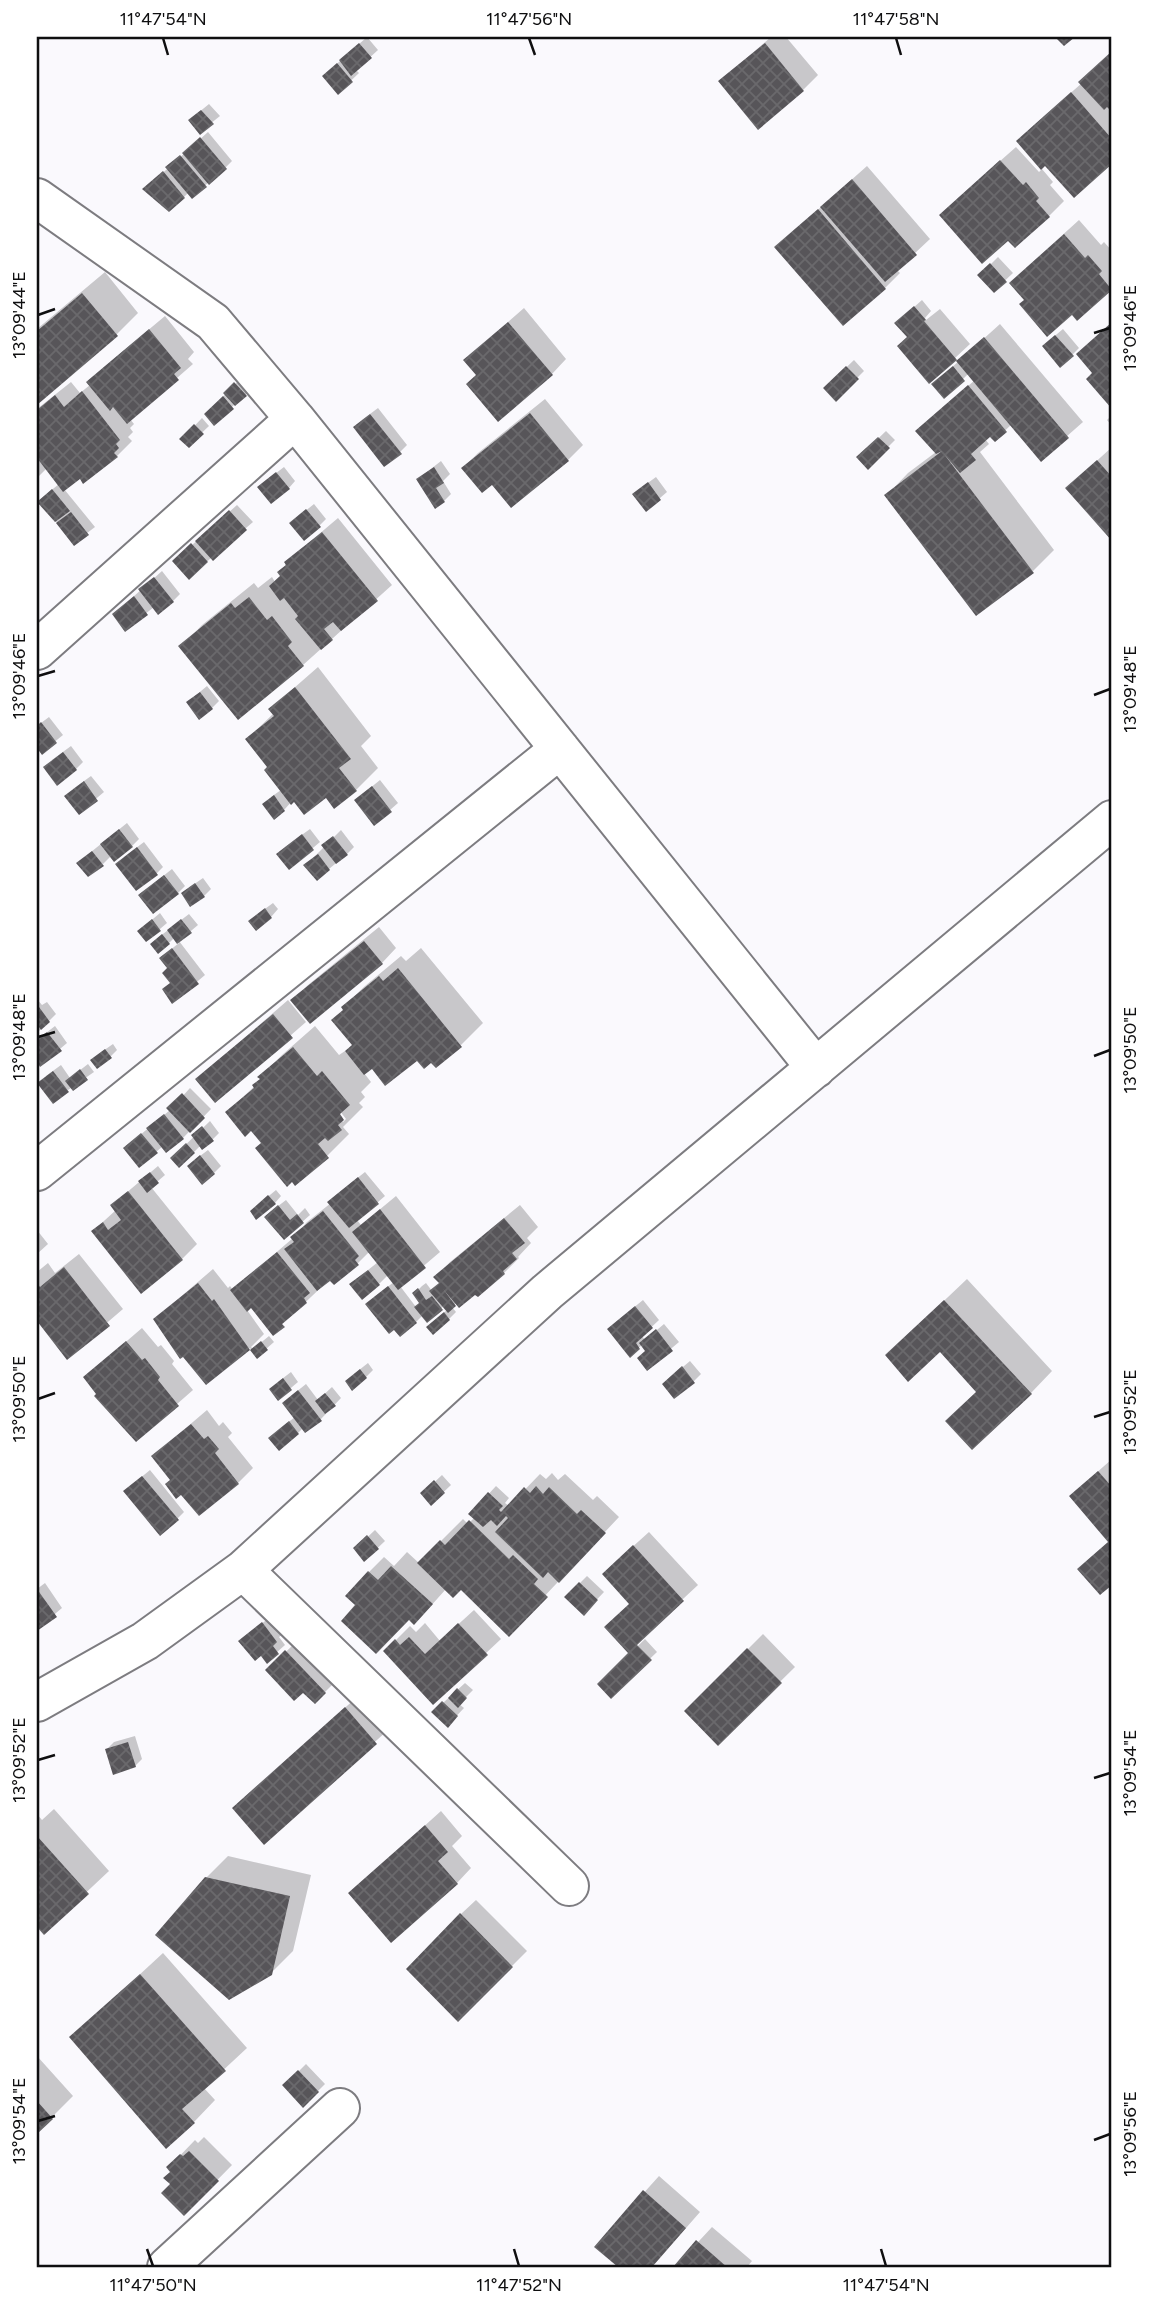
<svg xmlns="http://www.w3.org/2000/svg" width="1149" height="2304" font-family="Figtree,sans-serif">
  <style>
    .shadow { fill: #0003; fill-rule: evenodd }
    .building { fill: url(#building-cross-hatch) }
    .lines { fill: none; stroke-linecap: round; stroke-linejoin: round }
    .minor-casing { stroke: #7d7c80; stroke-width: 42 }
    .minor { stroke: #fff; stroke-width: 38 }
    .ticks { fill: none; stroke: #0f0f10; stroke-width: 2.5 }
    .neatline { fill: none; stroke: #0f0f10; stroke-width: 2.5 }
    .ticks-label { font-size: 18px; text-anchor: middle; fill: #0f0f10 }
  </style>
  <defs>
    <pattern id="building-cross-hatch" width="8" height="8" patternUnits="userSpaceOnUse" patternTransform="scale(1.75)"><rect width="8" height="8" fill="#575559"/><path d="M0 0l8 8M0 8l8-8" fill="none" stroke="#6a696c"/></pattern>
  </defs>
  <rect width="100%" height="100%" fill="#faf9fd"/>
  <path class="shadow" d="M367,37L378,50L356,70L359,73L338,93L331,69Z
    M771,37H786L818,75L803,90L720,81Z
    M1112,52V162L1074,195L1033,126L1082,83Z
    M209,104L220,116L200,132L198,113Z
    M208,132L232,161L225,168L192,197L189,192L184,197L145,189Z
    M1016,147L1039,172L1042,169L1053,182L1050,185L1064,201L1049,216L1008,239L956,200Z
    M867,166L930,239L897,270L900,273L885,288L776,247Z
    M1079,220L1101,245L1104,242L1112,251V287L1078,319L1026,268Z
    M998,257L1013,273L994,291L980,275Z
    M105,272L138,313L117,334L37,402V329Z
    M922,300L931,311L925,318L926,320L940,309L970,344L955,358L908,337L904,316Z
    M524,308L566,359L552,374L478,375L465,360Z
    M165,316L194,352L188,359L193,364L130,419L134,424L130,428L133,432L128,437L132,441L117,456L84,482L80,477L64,489L95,527L74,543L38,501L59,484L47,468L37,478V409L71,382L80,393L90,385L103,368Z
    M1000,324L1083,422L1041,459L1012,424L995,440L990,435L985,439L989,444L980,452L1054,550L1033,571L887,495L908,473L936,452L932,417L975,380L969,373L963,379L940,378Z
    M1063,329L1079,348L1072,355L1051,339Z
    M854,360L864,371L836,399L825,388Z
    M242,377L253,388L214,423L213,407Z
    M545,399L583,445L568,460L492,482L463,468L478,453Z
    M378,408L407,445L400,452L362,420Z
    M1112,415V426L1107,420Z
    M202,418L209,426L189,445L182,439Z
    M886,431L895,440L868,467L859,457Z
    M1112,447V539L1067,488Z
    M441,461L450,474L443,481L451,494L444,501L418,479Z
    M284,467L295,481L289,488L267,480Z
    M656,477L667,492L646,510L641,488Z
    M314,504L326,519L319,526L299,516Z
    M237,505L253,522L189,577L174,561Z
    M338,518L392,585L303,665L238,718L181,647L202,625L254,583L258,588L272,577L275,582L282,575L286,562Z
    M162,571L180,594L173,601L154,607L126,629L114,614Z
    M318,667L371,736L361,746L378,768L356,790L335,807L326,796L294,799L284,810L271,797L281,790L269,767L247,739L274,713L270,709Z
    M207,686L219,701L212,708L195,696Z
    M49,717L63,735L42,752L37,745V726Z
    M71,746L83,762L76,769L52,760Z
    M91,776L104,792L79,813L73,789Z
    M380,780L398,803L374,824L364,793Z
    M127,823L139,839L132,846L111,856L103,864L86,856Z
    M310,829L320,842L289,868L285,847Z
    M341,830L354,847L347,854L329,869L306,865Z
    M144,842L163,867L156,874L124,857Z
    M172,869L185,886L178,893L148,888Z
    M203,878L211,889L204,896L190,887Z
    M273,903L278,909L271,917L258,914Z
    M160,913L167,923L147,940V924Z
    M189,914L198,925L179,941L205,975L173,1002L169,951L179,943L175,937L169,943L159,937Z
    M379,927L396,948L382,963L293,1000L308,985Z
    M421,948L483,1023L461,1045L436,1066L432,1061L417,1058L372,1067L364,1073L371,1082L361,1092L365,1097L359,1103L363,1107L343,1127L349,1134L327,1156L263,1143L252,1129L227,1112L262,1079L260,1077L282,1055L315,1026L339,1055L345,1051L346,1052L354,1045L343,1007L365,986L401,956L406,961ZM336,1106L346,1119L343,1122L333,1109Z
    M37,999L42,1005L47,1002L56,1014L37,1033Z
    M288,1000L306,1022L215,1101L197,1079Z
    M55,1026L67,1043L41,1065L37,1059V1040Z
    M113,1044L117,1050L110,1057L100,1053Z
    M88,1064L94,1072L68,1090L46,1076L61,1065L70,1078Z
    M190,1088L211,1109L183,1138L163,1146L156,1152L133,1141L170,1110Z
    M210,1121L219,1133L212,1140L201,1145L194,1152L172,1158Z
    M208,1150L221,1166L214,1173L196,1159Z
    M158,1166L165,1175L151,1187L197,1244L182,1259L93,1231L116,1210L112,1205Z
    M365,1172L385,1196L357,1220L361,1225L396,1196L440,1252L400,1286L416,1307L421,1302L415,1293L422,1286L426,1283L432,1291L441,1283L436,1277L450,1262L520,1205L538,1227L527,1238L531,1243L518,1257L519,1258L504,1273L457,1302L452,1307L456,1312L449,1319L436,1320L447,1310L444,1306L427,1320L423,1315L416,1322L374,1297L394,1282L388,1275L379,1284L358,1278L378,1262L370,1251L358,1263L331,1278L273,1333L252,1306L247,1310L264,1334L251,1347L253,1349L269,1336L274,1342L257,1357L250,1348L206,1383L155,1319L213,1269L228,1288L230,1286L233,1290L293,1238L307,1222L331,1203L336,1195Z
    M276,1190L281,1196L275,1203L259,1204Z
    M286,1200L298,1215L305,1208L310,1215L284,1238L273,1210Z
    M37,1230L48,1244L37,1254Z
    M79,1254L123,1309L67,1357L37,1318V1272L48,1263L55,1273Z
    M967,1279L1052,1371L1031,1393L978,1391L940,1350L909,1334Z
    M643,1300L659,1320L642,1336L645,1340L664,1324L679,1342L647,1369V1350L642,1345L630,1355L616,1322Z
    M142,1328L158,1347L161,1345L174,1361L172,1364L193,1390L136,1440L85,1377Z
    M690,1361L701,1374L694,1381L671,1377Z
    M368,1363L373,1370L366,1377L354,1374Z
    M291,1372L298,1382L279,1398L278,1382Z
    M306,1384L318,1400L332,1387L341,1398L321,1419L303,1428L298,1433L277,1431L295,1417L291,1396Z
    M207,1410L219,1426L223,1422L232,1433L228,1437L253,1468L238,1483L172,1479L153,1456Z
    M1112,1459V1583L1101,1592L1110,1541L1086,1482Z
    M150,1470L184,1512L177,1519L133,1484Z
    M552,1473L558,1480L565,1474L593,1500L597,1496L619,1517L509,1634L461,1588L446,1589L429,1608L410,1619L358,1605L369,1572L384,1557L394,1566L407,1552L419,1563L463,1519L468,1524L475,1517L471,1513L496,1486L509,1498L505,1503L509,1506L540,1474L546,1479Z
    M442,1475L451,1485L431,1504L422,1494Z
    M375,1530L385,1541L365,1560L355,1549Z
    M649,1532L698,1585L628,1650L631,1603L619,1559Z
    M587,1576L604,1592L584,1613L566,1597Z
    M45,1583L62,1608L37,1629V1589Z
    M474,1610L501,1639L433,1703L385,1651L410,1626L416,1632L425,1623L440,1641Z
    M270,1617L283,1634L279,1637L285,1645L267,1661L248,1635Z
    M763,1634L795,1667L718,1743L686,1711Z
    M645,1639L657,1652L611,1696L599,1684Z
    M293,1645L332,1685L315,1702L303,1690L267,1670Z
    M465,1683L473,1690L459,1704L464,1708L448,1725L433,1712Z
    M368,1687L398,1721L264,1842L234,1808Z
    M135,1736L142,1759L135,1766L107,1749L114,1742Z
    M54,1809L109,1871L44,1932L37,1924V1814L42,1820Z
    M441,1811L462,1836L452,1846L471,1868L457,1883L350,1893Z
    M228,1856L311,1875L293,1951L271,1973L206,1878Z
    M476,1900L527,1951L458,2020L461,1914Z
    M163,1953L247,2048L204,2088L215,2100L194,2122L71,2038Z
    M37,2056L73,2096L37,2132Z
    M306,2064L325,2084L303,2106L285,2085Z
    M204,2137L232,2165L184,2214L172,2184L173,2171L169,2167L195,2140L198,2143Z
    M659,2176L700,2212L652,2267H620L596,2246Z
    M712,2227L752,2261L747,2267H675Z"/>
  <path class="building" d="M1055,37H1075L1064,46Z
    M359,43L372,58L351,76L339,60Z
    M765,43L804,91L758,130L718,81Z
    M1112,51V112L1107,107L1104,110L1078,82Z
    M337,63L353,82L338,95L322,76Z
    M1071,92L1112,139V164L1074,198L1045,166L1041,170L1016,141Z
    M201,110L214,124L200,135L188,120Z
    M200,137L227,169L209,185L182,153Z
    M180,155L207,187L192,199L165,167Z
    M1000,160L1023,185L1026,182L1039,198L1036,201L1050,217L1015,248L1008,241L982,264L939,215Z
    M163,171L185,198L169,212L142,189Z
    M852,179L917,255L885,282L820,207Z
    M818,209L886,289L843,326L774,247Z
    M1064,234L1085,258L1088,255L1102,271L1099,274L1112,290L1077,321L1072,315L1047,337L1019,304L1024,300L1009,283Z
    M990,263L1007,282L994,293L977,275Z
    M82,293L118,336L37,405V331Z
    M914,306L926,320L924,321L957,360L929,384L897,346L907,337L894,323Z
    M508,322L553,375L498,422L466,384L476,375L463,360Z
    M1112,322V409L1086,379L1092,373L1076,354Z
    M149,329L181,368L174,374L179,380L127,424L113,407L110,411L86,382Z
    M1055,335L1074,356L1060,368L1042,346Z
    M984,337L1069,438L1041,462L956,361Z
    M846,366L859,379L836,402L823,388Z
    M953,366L965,381L944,399L931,384Z
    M234,382L247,396L235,406L223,393Z
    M968,385L1007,432L995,442L990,437L971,454L976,460L960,473L944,454L1034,573L976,616L884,495L942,451L936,454L915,431Z
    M82,391L120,440L116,444L119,448L114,453L118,457L83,484L80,479L63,492L37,458V410L55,395L64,407Z
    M223,396L234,409L214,426L204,414Z
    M530,413L569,461L511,508L492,485L482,493L461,468Z
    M370,414L402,454L384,467L353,427Z
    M194,424L204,434L189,448L179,439Z
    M878,437L890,448L868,470L856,457Z
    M1097,460L1112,477V541L1065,488Z
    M434,467L444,483L436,488L445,502L435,509L416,479Z
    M276,472L290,489L271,504L257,487Z
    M648,482L661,500L646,512L632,494Z
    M52,489L70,511L55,522L37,502Z
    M306,509L321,527L304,541L289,523Z
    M229,510L247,530L213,561L195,541Z
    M71,512L89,535L74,546L56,523Z
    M322,532L378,601L341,631L333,622L324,629L333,640L321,650L295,619L298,616L284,598L280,601L269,586L280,576L277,572L286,565L284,562Z
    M191,543L208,562L189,580L172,561Z
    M154,577L174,602L158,615L138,589Z
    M134,596L148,615L125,632L112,614Z
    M249,597L267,620L272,616L292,642L288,646L304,666L238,720L178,646L231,603L235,608Z
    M295,687L351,759L339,768L357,791L334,809L326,798L304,815L294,802L291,805L264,770L267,767L245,739L274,716L268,709Z
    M200,692L213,709L199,720L186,702Z
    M41,722L57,743L42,755L37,748V726Z
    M63,752L77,770L57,786L43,767Z
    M84,781L98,801L79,815L64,796Z
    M372,786L392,812L374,826L354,800Z
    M274,795L285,811L274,820L262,804Z
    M119,829L133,847L114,862L100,844Z
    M302,834L314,850L289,870L276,854Z
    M333,836L348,855L336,864L321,845Z
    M137,847L158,875L136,891L115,864Z
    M92,851L104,866L88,877L76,863Z
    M318,854L330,870L317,881L303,865Z
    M164,875L179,894L153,914L138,895Z
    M195,883L205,897L190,907L181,893Z
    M265,908L272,918L256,931L248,921Z
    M152,919L161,931L146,942L137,931Z
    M181,919L192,933L177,944L167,930Z
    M162,934L170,944L158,954L150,944Z
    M364,941L383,964L310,1024L290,1000Z
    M172,948L199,984L172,1004L162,989L170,983L162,973L167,968L159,958Z
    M398,968L462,1047L436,1068L431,1063L424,1069L417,1061L385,1086L372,1069L364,1075L345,1051L352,1045L331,1020L343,1010L341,1007L379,976L383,981Z
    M39,1007L50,1022L41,1030L37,1024V1009Z
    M273,1014L293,1038L215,1103L195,1079Z
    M47,1032L62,1051L40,1067L37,1062V1039Z
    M293,1047L317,1076L322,1071L350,1105L340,1114L344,1120L338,1125L342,1130L328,1141L325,1138L318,1144L329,1158L295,1186L292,1182L287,1187L255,1148L261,1143L251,1131L245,1137L225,1112L254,1088L252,1085L260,1079L257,1077Z
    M105,1049L112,1058L97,1069L90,1060Z
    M80,1069L88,1080L73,1091L65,1081Z
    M53,1071L69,1092L53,1104L37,1083Z
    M182,1093L205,1118L190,1133L166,1108Z
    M164,1114L184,1139L166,1153L146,1128Z
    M202,1126L214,1141L202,1150L191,1135Z
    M141,1133L158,1153L139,1168L123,1148Z
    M186,1143L195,1153L179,1168L170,1158Z
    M200,1155L215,1174L202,1185L187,1166Z
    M150,1172L159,1183L147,1193L138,1181Z
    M358,1177L379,1204L349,1228L327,1202Z
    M128,1191L183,1260L141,1294L91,1231L103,1222L108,1230L121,1220L110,1205Z
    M268,1195L276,1204L256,1220L250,1211Z
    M278,1205L290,1220L297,1214L304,1223L284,1240L264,1217Z
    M380,1209L426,1268L398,1290L352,1232Z
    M323,1211L359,1256L355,1260L359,1265L334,1285L330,1281L317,1291L284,1249L294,1242L290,1237Z
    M504,1218L525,1243L512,1253L517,1259L503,1271L505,1274L478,1297L475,1295L459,1308L443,1289L456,1306L448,1313L429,1291L439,1283L433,1277Z
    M277,1252L310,1293L304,1298L307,1303L282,1324L285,1327L273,1336L251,1308L247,1312L230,1290Z
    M64,1267L110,1326L67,1360L37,1321V1283L40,1287Z
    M368,1270L380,1285L362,1300L349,1284Z
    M198,1283L212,1301L214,1299L250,1350L261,1341L268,1350L257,1359L250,1350L206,1385L183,1357L180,1359L153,1319Z
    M388,1286L417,1323L400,1337L394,1330L389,1334L365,1304Z
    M418,1288L426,1300L432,1296L443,1310L427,1323L414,1307L419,1303L412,1293Z
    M944,1300L1032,1394L972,1450L945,1421L976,1392L940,1352L908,1382L885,1355Z
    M635,1306L653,1328L636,1343L640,1349L630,1358L607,1329Z
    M444,1312L450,1320L433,1335L426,1327Z
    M656,1329L673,1351L647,1371L637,1358L645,1351L639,1343Z
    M126,1341L142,1360L145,1358L160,1377L158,1380L179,1406L136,1442L94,1396L96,1394L83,1377Z
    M682,1366L695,1383L674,1399L662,1384Z
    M360,1369L367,1378L352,1391L345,1381Z
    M283,1378L292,1390L278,1401L269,1389Z
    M298,1390L322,1421L305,1433L282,1403Z
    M325,1393L336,1406L325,1414L315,1401Z
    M289,1421L299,1434L279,1451L268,1438Z
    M191,1424L204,1439L208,1436L219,1449L215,1453L239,1484L199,1516L181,1495L176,1499L165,1484L170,1480L151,1456Z
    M1098,1471L1112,1487V1585L1100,1595L1077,1569L1108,1542L1069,1496Z
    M142,1476L179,1520L160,1536L123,1491Z
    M434,1480L445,1493L431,1506L420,1493Z
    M536,1486L543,1494L549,1487L577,1514L581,1510L606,1533L559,1583L548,1572L543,1578L495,1532L508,1518L506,1516L497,1526L491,1520L483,1527L468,1514L488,1492L503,1506L499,1510L501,1512L524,1487L530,1493Z
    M469,1520L509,1559L513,1555L538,1579L534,1584L548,1597L509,1637L461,1590L453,1598L417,1563L440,1540L445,1545Z
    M367,1535L379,1549L364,1562L353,1548Z
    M633,1545L684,1601L637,1645L652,1660L611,1699L597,1684L628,1653L604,1627L629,1604L602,1574Z
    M391,1566L433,1604L414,1625L409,1620L376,1654L341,1621L355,1605L345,1596L368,1571L378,1580Z
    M579,1582L598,1600L584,1616L564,1597Z
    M37,1589L57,1617L37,1631Z
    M262,1622L277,1642L273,1646L279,1654L267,1664L261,1656L255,1661L238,1641Z
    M458,1623L488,1655L433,1705L383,1651L395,1639L400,1645L409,1637L425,1654Z
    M747,1648L782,1683L718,1746L684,1711Z
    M285,1650L326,1693L315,1704L303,1693L294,1701L265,1670Z
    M457,1688L467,1698L458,1708L448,1698Z
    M442,1701L458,1716L448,1728L431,1712Z
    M345,1707L377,1744L264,1845L232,1808Z
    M128,1742L136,1767L113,1775L105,1749Z
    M425,1825L448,1852L438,1861L458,1884L391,1943L348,1893Z
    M37,1836L89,1894L44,1935L37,1927Z
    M205,1877L290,1896L272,1975L229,2000L155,1935Z
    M460,1913L513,1967L458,2022L406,1969Z
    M140,1974L226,2071L182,2109L195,2123L166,2149L69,2037Z
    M298,2070L319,2092L303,2108L282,2085Z
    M37,2101L53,2119L37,2134Z
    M189,2151L219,2181L184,2216L161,2193L170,2184L163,2178L170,2172L166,2167L180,2154L183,2156Z
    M643,2190L686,2228L652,2267H618L594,2247Z
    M696,2240L727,2267H673Z"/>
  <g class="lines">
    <g class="minor-casing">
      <path id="minor" d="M37,198L213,322L295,419L816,1068
        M37,650L295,419
        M37,1171L560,749
        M243,1570L569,1886
        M37,1702L145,1641L243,1570L547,1292L1112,820
        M167,2267L340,2108"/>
    </g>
    <use href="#minor" class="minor"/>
  </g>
  <path class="ticks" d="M163,38L168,55M529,38L535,55M896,38L901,55M38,315L55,309M1094,333L1110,328M38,676L55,671M1094,695L1110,689M38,1037L55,1032M1094,1056L1110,1050M38,1399L55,1393M1094,1417L1110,1412M38,1760L55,1755M1094,1778L1110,1773M38,2121L55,2116M1094,2140L1110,2134M147,2249L153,2266M514,2249L519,2266M881,2249L886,2266"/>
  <rect width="1149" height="2304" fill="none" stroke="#ffffff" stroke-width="77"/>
  <rect x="38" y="38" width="1072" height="2228" class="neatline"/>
  <g class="ticks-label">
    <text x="163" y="25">11°47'54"N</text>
    <text x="529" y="25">11°47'56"N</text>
    <text x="896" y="25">11°47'58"N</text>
    <text transform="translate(19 315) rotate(-90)" y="6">13°09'44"E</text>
    <text transform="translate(1130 328) rotate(-90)" y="6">13°09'46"E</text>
    <text transform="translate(19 676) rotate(-90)" y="6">13°09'46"E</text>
    <text transform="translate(1130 689) rotate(-90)" y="6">13°09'48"E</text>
    <text transform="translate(19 1037) rotate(-90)" y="6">13°09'48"E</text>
    <text transform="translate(1130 1050) rotate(-90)" y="6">13°09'50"E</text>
    <text transform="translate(19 1399) rotate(-90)" y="6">13°09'50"E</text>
    <text transform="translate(1130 1412) rotate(-90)" y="6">13°09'52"E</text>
    <text transform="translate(19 1760) rotate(-90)" y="6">13°09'52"E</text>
    <text transform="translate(1130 1773) rotate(-90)" y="6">13°09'54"E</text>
    <text transform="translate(19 2121) rotate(-90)" y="6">13°09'54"E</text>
    <text transform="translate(1130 2134) rotate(-90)" y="6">13°09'56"E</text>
    <text x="153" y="2291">11°47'50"N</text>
    <text x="519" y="2291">11°47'52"N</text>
    <text x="886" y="2291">11°47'54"N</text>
  </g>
</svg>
